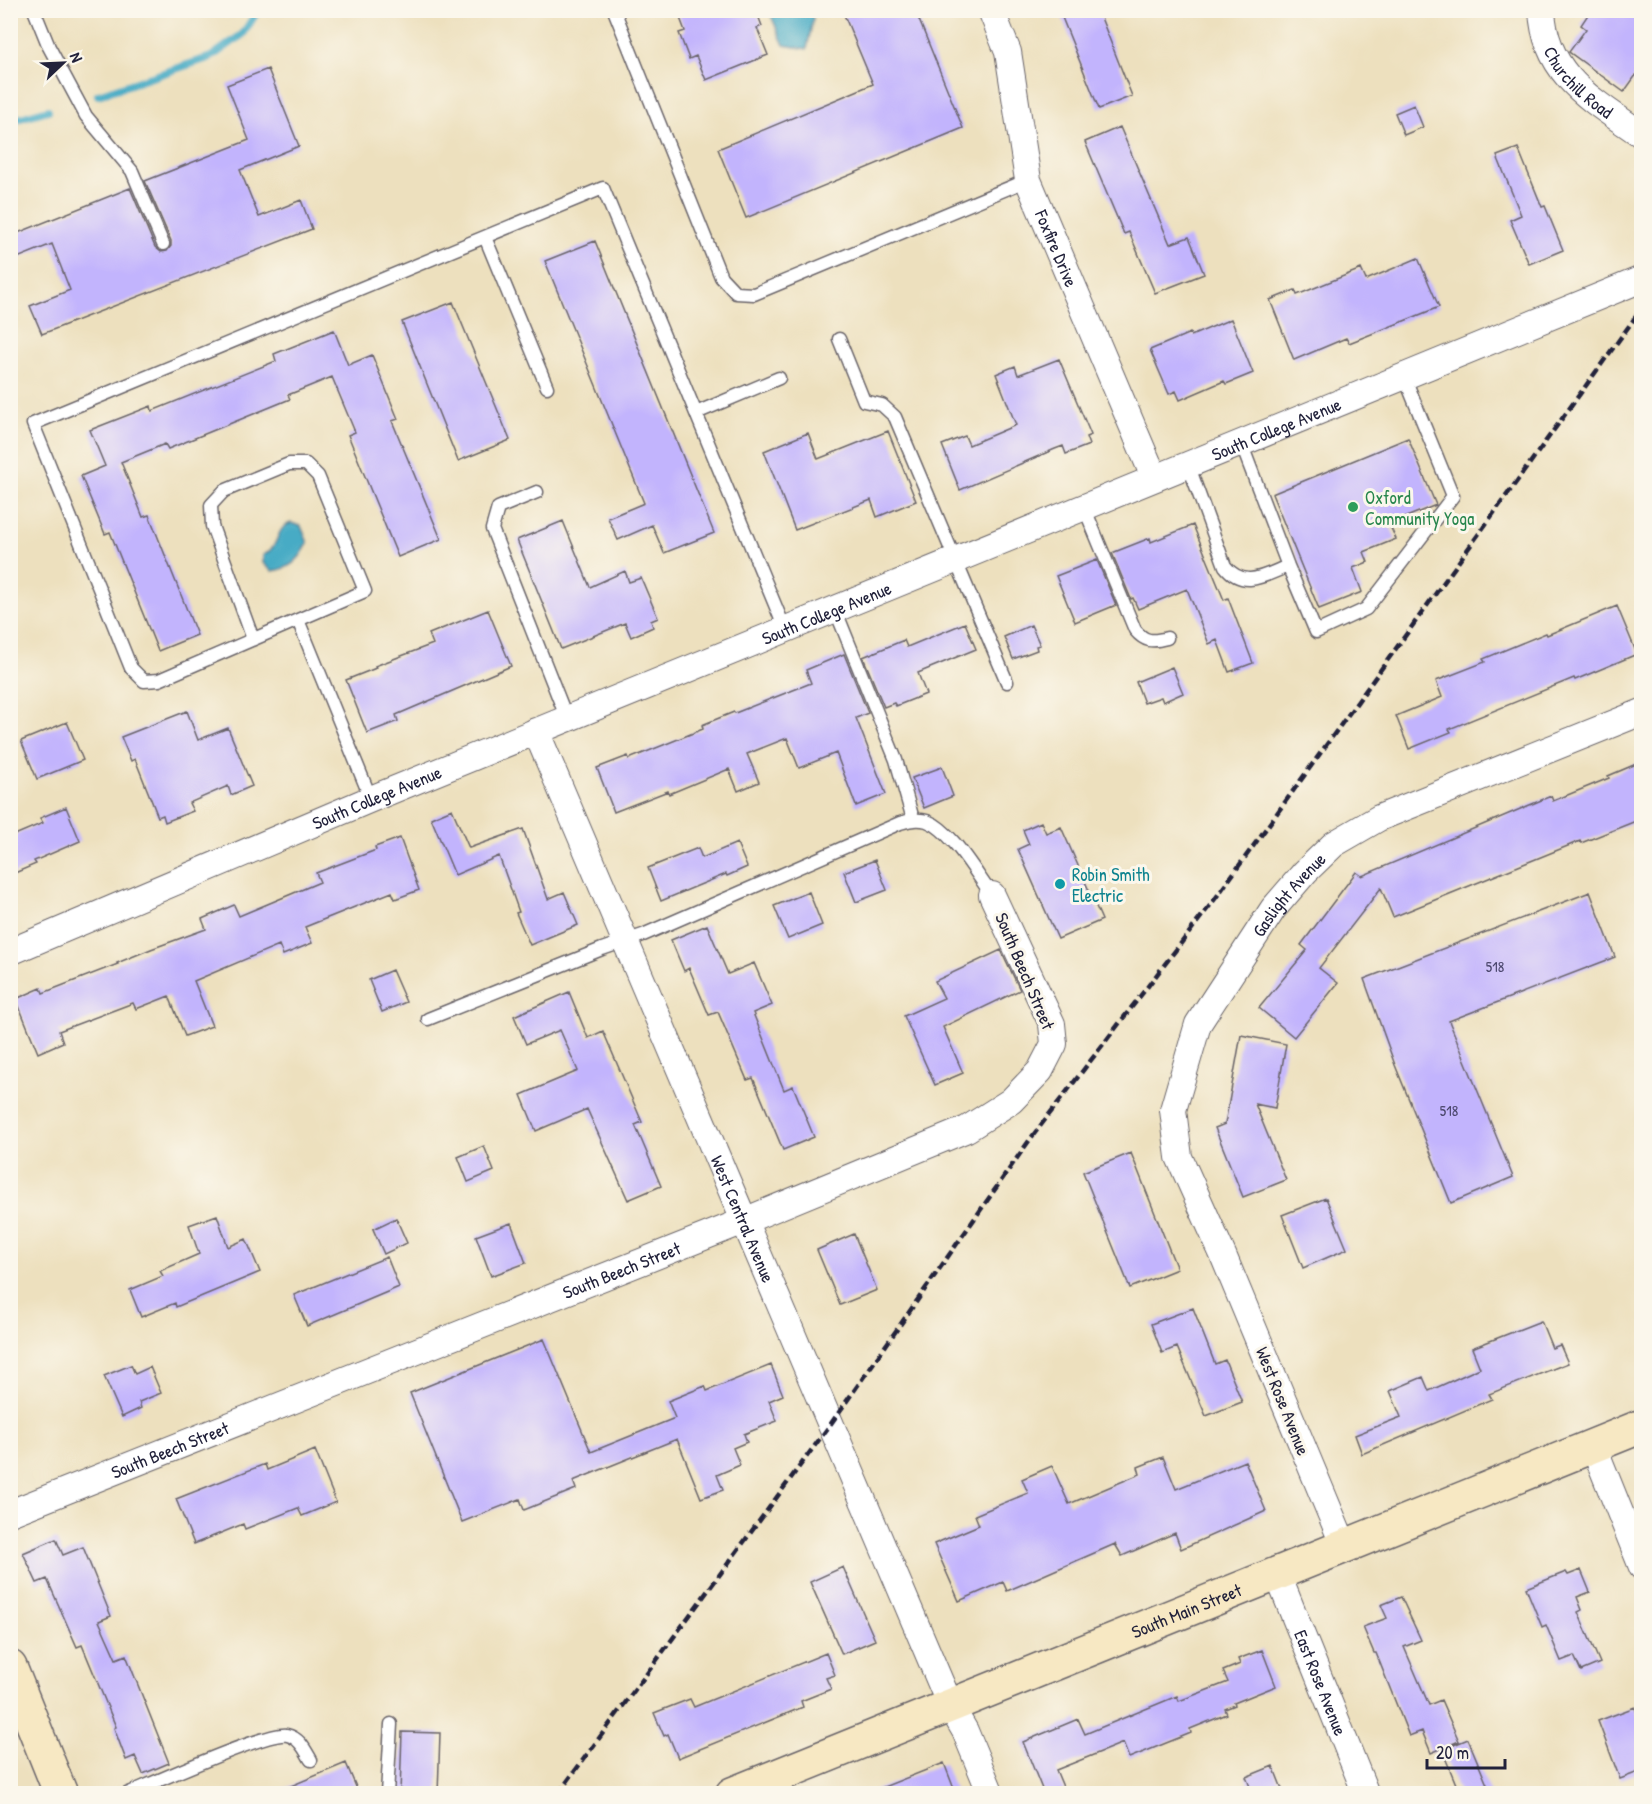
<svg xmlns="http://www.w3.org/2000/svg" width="1652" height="1804" font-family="'Patrick Hand',sans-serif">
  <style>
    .water { fill: #46abc5; stroke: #346680; stroke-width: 1.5 }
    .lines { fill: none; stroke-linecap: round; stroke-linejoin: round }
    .stream { stroke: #46abc5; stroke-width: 8 }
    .building { fill: #c2b4fd }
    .service-casing { stroke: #696469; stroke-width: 15 }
    .minor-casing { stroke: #696469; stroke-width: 28 }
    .secondary-casing { stroke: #696469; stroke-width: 36 }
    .service { stroke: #fff; stroke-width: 12 }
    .minor { stroke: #fff; stroke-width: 26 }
    .secondary { stroke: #f7e8c3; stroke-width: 33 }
    .rail { stroke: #22223b; stroke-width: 4.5; stroke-dasharray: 9 4.5; stroke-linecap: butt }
    .leisure-dot { fill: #2e9e5b; stroke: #fbf7ec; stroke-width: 2 }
    .culture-dot { fill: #0f9aa8; stroke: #fbf7ec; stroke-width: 2 }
    .labels { text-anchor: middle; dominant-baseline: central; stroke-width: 6; stroke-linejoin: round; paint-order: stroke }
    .number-label { font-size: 15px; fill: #4a466c }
    .street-label { font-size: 18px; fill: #22223b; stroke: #fbf7ec }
    .leisure-label { font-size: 18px; fill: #27864d; stroke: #fbf7ec; text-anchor: start }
    .culture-label { font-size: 18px; fill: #0d838f; stroke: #fbf7ec; text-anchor: start }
  </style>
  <rect width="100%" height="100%" fill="#fbf7ec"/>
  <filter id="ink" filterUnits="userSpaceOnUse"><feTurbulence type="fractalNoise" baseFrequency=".0167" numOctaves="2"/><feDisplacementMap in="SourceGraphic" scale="12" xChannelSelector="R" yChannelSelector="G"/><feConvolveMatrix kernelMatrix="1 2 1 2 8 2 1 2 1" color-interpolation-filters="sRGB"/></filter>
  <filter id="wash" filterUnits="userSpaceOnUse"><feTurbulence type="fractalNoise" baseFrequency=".008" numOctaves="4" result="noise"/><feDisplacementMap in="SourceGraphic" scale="24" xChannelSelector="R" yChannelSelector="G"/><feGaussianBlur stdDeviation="1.35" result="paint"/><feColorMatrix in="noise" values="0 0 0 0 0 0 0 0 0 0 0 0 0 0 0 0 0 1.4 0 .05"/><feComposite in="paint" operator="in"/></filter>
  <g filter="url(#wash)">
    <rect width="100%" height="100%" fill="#ede0be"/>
    <path class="water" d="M769,11H810L813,18L807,49L784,45Z
      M291,523L301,526L308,543C300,560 290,569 272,571L263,563V555C266,553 270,551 272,548C280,538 277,528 291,523Z"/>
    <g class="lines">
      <path class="stream" d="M98,95L211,57L243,34L258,10
        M10,121L48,110"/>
    </g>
    <g id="blocks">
      <path class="building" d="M677,10H756L762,26L757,28L768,55L706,80L696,56L689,59L679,33L685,31Z
        M842,10H915L963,128L746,218L718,149L873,84Z
        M1059,10H1098L1132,96L1099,109Z
        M1591,10H1641V68L1624,92L1569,52L1586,29L1581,25Z
        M268,69L299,146L240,170L259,217L301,200L312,229L42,334L30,306L70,290L52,244L10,261V236L130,188L155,247L161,252L167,251L171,246V241L145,181L249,140L227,85Z
        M1414,105L1423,127L1404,135L1395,113Z
        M1120,127L1170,244L1189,237L1204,274L1155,293L1129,232L1124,234L1085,142Z
        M1518,148L1542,207L1545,206L1563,250L1529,264L1510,220L1521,215L1497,156Z
        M595,241L714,533L664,553L652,525L618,540L608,518L644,503L545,261Z
        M1418,258L1439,307L1349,343L1346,338L1294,360L1270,300L1295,290L1297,295L1361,269L1366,280Z
        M453,302L510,440L458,461L402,322Z
        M1231,319L1253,373L1226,384L1224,381L1180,400L1176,391L1169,394L1150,350L1190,333L1191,336Z
        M334,330L348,365L372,355L398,419L392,421L441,539L398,557L348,435L355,432L332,377L288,395L290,399L168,449L165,444L121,462L143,517L149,515L197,635L158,651L110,532L105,534L81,476L105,466L90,430L151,406L152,411L276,361L274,354Z
        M1059,359L1091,435L1086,437L1089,445L1066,454L1063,446L1055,449L960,490L942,445L965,436L969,445L1016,425L996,374L1015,366L1018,375Z
        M888,431L916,501L877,517L871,500L795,530L764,451L808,433L818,459Z
        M1408,438L1436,505L1389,524L1396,539L1364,552L1368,562L1353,568L1362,592L1319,609L1272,494Z
        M563,521L590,587L625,571L629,582L641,578L658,618L651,621L653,627L631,637L625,623L561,649L517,540Z
        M1193,525L1224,600L1228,598L1253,663L1229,672L1217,640L1209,644L1187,589L1138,609L1133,598L1131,599L1112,553L1150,538L1151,542Z
        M1097,560L1116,605L1075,622L1056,576Z
        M1617,606L1637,654L1575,680L1574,678L1449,729L1451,732L1409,749L1396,716L1442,697L1436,681L1485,662L1483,659L1546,633L1547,635Z
        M488,610L511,666L396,715L398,721L367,733L346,680L376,668L375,666L433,644L429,634Z
        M965,623L976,649L918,673L926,694L896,706L894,703L884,707L863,657L904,640L907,647Z
        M1031,625L1040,645L1036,646L1037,650L1013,659L1004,637Z
        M844,654L868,713L856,718L886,794L856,806L836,753L799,768L787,738L747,754L759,782L738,791L729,769L669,794L668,791L614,812L597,768L628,756L629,759L703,729L702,725L734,712L735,713L811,683L806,670Z
        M1172,667L1183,693L1163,702L1161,697L1144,703L1136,682Z
        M187,711L198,740L228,728L252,786L231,795L228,786L189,803L193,811L165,822L163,815L158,817L135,759L131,761L121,737Z
        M67,722L83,760L37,779L21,741Z
        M1641,762V819L1581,843L1580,841L1393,917L1381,888L1319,968L1338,983L1294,1037L1259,1008L1307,950L1301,945L1356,872L1362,876L1551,796L1553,801L1609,778L1608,776Z
        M942,767L953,796L924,808L912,778Z
        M66,807L80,841L34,861L36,864L10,875V837L43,823L40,818Z
        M452,809L469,848L523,829L548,899L564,892L578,925L530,945L516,913L519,912L499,856L455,875L431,818Z
        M1041,822L1046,833L1061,827L1102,920L1058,939L1018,849L1029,844L1023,830Z
        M400,838L419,890L395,899L392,892L305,927L312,943L283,955L279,945L194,981L212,1026L185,1036L169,996L136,1009L133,1003L59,1031L63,1042L38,1053L16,999L41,988L43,993L118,964L117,963L151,949L206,929L202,919L234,905L239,916L320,882L316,873L376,850L375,847Z
        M737,843L747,867L727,876L726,874L661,901L648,868L698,848L702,858Z
        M875,860L887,890L856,902L844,872Z
        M809,892L822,925L788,939L774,906Z
        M1590,892L1615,957L1449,1021L1513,1177L1451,1203L1395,1065L1364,979Z
        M707,925L728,974L754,963L772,1005L753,1013L784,1090L793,1086L814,1137L783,1150L753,1078L747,1080L718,1012L709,1015L689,968L684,971L671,940Z
        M1001,950L1020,990L943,1027L963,1073L935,1085L904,1016L944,998L935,981Z
        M392,970L406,1002L382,1012L369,980Z
        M569,992L588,1038L603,1031L642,1122L635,1125L661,1186L628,1200L587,1109L536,1131L521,1095L578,1071L560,1030L526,1044L514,1016Z
        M1241,1035L1286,1044L1275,1108L1255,1104L1286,1180L1243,1197L1215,1128L1225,1124Z
        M484,1146L494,1171L468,1182L458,1157Z
        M1131,1153L1177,1269L1130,1288L1083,1172Z
        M1326,1198L1347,1249L1303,1268L1282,1215Z
        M217,1215L228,1247L246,1239L260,1272L176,1307L175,1303L141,1317L130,1290L163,1276L160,1271L199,1254L189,1225Z
        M396,1218L407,1243L384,1254L373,1229Z
        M511,1223L526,1263L491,1276L476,1236Z
        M854,1234L877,1290L840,1305L817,1250Z
        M387,1257L399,1287L307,1326L294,1295Z
        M1193,1308L1215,1364L1225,1360L1242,1402L1206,1416L1177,1347L1162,1353L1151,1324Z
        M1541,1321L1552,1348L1560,1345L1568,1363L1489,1394L1492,1399L1362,1454L1355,1435L1401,1417L1390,1391L1423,1377L1429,1391L1480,1368L1472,1348Z
        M544,1339L591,1452L675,1418L668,1401L705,1386L707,1391L771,1365L783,1395L769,1401L777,1421L744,1434L747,1442L733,1448L740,1465L717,1475L723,1490L701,1498L677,1439L573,1481L576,1489L524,1510L520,1499L462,1522L410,1393Z
        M131,1365L135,1374L150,1367L161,1393L139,1402L141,1408L122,1417L104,1376Z
        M315,1450L336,1502L302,1516L298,1508L245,1529L243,1524L194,1544L176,1499L265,1464L267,1470Z
        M1163,1457L1176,1489L1245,1461L1266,1511L1181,1549L1175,1533L1122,1556L1115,1544L1007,1591L1003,1582L959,1601L934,1544L979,1525L975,1515L1028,1493L1022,1479L1052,1466L1069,1504L1140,1474L1138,1467Z
        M56,1539L63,1555L83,1547L111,1616L99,1621L116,1659L126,1655L169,1763L143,1774L135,1756L126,1760L114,1728L116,1727L82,1645L77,1647L47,1579L37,1583L23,1553Z
        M843,1567L875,1640L842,1654L810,1582Z
        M1581,1570L1590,1592L1577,1597L1582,1610L1578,1612L1600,1663L1581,1671L1574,1656L1561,1661L1546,1625L1542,1627L1526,1588L1566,1572L1568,1575Z
        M1401,1597L1421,1640L1404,1647L1429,1705L1441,1700L1459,1741L1431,1753L1422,1731L1409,1736L1376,1653H1374L1363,1627L1387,1618L1381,1605Z
        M1262,1650L1276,1686L1234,1703L1235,1705L1225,1709L1227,1714L1190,1729L1191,1733L1129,1758L1123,1743L1056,1770L1066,1794H1044L1023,1742L1078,1719L1085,1734L1177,1696L1179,1701L1228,1682L1223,1671L1240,1664L1238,1659Z
        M826,1653L835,1675L826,1678L831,1689L801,1701L803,1707L678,1758L668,1734L664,1736L654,1713L690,1699L694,1707Z
        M1635,1707L1641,1724V1771L1620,1779L1598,1721Z
        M402,1732L440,1733L438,1794H400Z
        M1468,1739L1491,1794H1460L1442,1750Z
        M346,1763L359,1794H274V1793Z
        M944,1763L956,1794H871V1792Z
        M1273,1766L1284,1794H1253L1246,1777Z"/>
    </g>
  </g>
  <g filter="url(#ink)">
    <use href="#blocks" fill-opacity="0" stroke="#696469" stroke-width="1.5"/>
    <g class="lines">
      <g class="service-casing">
        <path id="service" d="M34,10L49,47L86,116L132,171L163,244
          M614,10L721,277L736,293L754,294L1028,180
          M485,237L547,387
          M839,339L864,401L882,405L895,417L1007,682
          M696,413L779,378
          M1241,443L1288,566L1316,632L1366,609L1453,496L1404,376
          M1188,464L1225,566C1244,590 1265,575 1288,566
          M537,492L498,508L492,529L567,719
          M1084,507L1135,630C1145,642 1152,642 1167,638
          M835,609L896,760L913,819
          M298,620L371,799
          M253,639L212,526L211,505L224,491L289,464H306L318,476L365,591L159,680L144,681L131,668L33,424L603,188L785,629
          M428,1019L602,949L643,935L900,823C909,820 918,818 927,821C952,830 976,874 992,895
          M127,1794C153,1783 268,1731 287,1735C300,1738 305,1750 311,1760
          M387,1794L391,1724"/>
      </g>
      <g class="minor-casing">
        <g id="minor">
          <path id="s1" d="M991,10L1008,52L1028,180L1154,477"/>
          <path id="s2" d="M1542,10C1545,76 1594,101 1642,135"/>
          <path id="s3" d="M536,731L950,1705L965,1731L991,1794"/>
          <path id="s4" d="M10,952L371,799L1642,279"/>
          <path d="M1593,1445L1642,1567"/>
          <path id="s5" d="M10,1513L744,1221L967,1129L1011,1101L1040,1071L1054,1044L1052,1024L992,895"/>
          <path id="s6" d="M1344,1546L1223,1255L1179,1157L1173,1110L1198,1024L1273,909L1305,872L1334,844L1379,818L1642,712"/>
          <path id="s7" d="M1277,1573L1366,1794"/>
        </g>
      </g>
      <g class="secondary-casing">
        <g id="secondary">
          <path d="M10,1667L61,1794"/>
          <path id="s8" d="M732,1794L1642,1426"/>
        </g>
      </g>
      <use href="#service" class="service"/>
      <use href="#minor" class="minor"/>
      <use href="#secondary" class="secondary"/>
      <path class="rail" d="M558,1794L830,1425L1031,1138L1215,899L1642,308"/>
    </g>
  </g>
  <circle class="leisure-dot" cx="1353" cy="507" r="6"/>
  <circle class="culture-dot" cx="1060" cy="884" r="6"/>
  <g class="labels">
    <g class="number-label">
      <text x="1495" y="966">518</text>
      <text x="1449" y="1110">518</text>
    </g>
    <g class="street-label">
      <text stroke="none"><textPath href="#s2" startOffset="84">Churchill Road</textPath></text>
      <text stroke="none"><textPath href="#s1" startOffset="249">Foxfire Drive</textPath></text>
      <text stroke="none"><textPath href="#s4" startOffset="1370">South College Avenue</textPath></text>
      <text stroke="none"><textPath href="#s4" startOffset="884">South College Avenue</textPath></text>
      <text stroke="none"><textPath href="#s4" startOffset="398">South College Avenue</textPath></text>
      <text stroke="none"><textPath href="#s6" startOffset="718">Gaslight Avenue</textPath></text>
      <text transform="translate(1025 971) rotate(67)">South Beech Street</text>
      <text stroke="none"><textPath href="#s3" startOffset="530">West Central Avenue</textPath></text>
      <text stroke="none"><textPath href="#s5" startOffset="658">South Beech Street</textPath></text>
      <text transform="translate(1283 1401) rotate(68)">West Rose Avenue</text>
      <text stroke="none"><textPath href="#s5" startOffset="172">South Beech Street</textPath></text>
      <text stroke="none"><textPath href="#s8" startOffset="490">South Main Street</textPath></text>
      <text stroke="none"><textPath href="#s7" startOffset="118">East Rose Avenue</textPath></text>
    </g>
    <g class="leisure-label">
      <text x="1365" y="497">Oxford<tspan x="1365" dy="21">Community Yoga</tspan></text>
    </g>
    <g class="culture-label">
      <text x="1072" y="874">Robin Smith<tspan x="1072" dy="21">Electric</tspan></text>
    </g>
  </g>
  <rect width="1652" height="1804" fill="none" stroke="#fbf7ec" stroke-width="36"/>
  <g transform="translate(63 63) rotate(67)" stroke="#fbf7ec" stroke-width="4.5" paint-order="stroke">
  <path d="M0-4.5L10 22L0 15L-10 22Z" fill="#22223b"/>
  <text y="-9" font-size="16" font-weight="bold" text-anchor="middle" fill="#22223b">N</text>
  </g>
  <path d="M1427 1759v9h78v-9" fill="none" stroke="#22223b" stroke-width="3"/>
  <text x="1436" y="1759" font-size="18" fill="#22223b" stroke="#fbf7ec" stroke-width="4.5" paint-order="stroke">20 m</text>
</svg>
